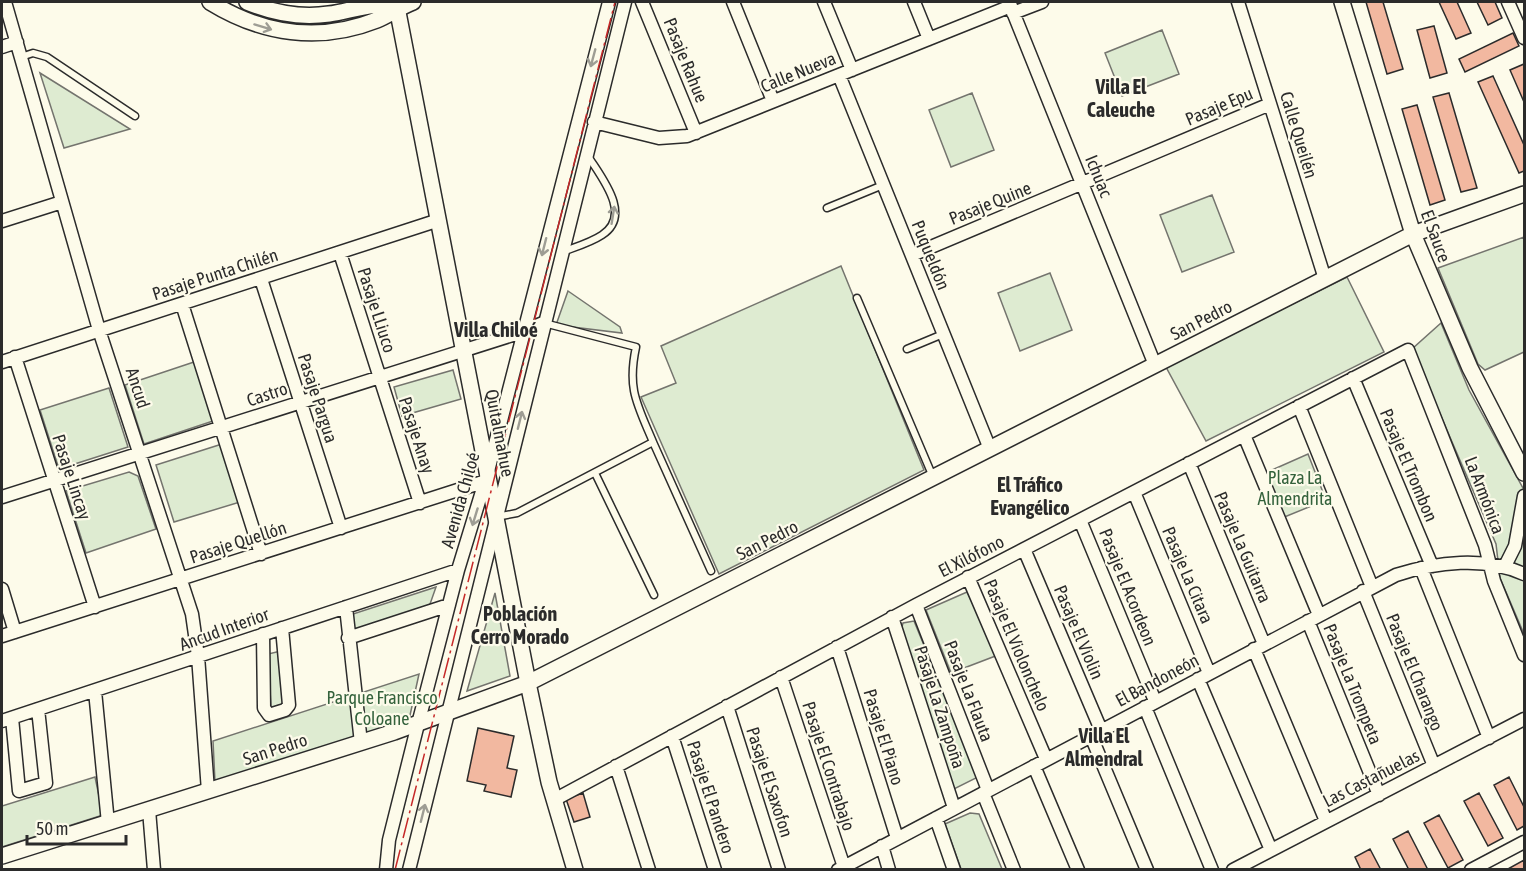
<svg xmlns="http://www.w3.org/2000/svg" width="1526" height="871" font-family="'Asap Condensed',sans-serif">
  <style>
    .green { fill: #deebd1; stroke: #74746e; stroke-width: 1.5 }
    .building { fill: #f2b8a0; stroke: #2b2b2b; stroke-width: 1.5 }
    .lines { fill: none; stroke-linecap: round; stroke-linejoin: round }
    .service-casing { stroke: #2b2b2b; stroke-width: 9 }
    .minor-casing { stroke: #2b2b2b; stroke-width: 15 }
    .tertiary-casing { stroke: #2b2b2b; stroke-width: 18 }
    .service { stroke: #fdfbea; stroke-width: 6 }
    .minor { stroke: #fdfbea; stroke-width: 12 }
    .tertiary { stroke: #fdfbea; stroke-width: 15 }
    .power { stroke: #c62828; stroke-width: 1.5; stroke-dasharray: 21 4.5 3 4.5; stroke-linecap: butt }
    .oneway { stroke: #9e9d94 }
    .labels { text-anchor: middle; dominant-baseline: central; stroke-width: 4.5; stroke-linejoin: round; paint-order: stroke }
    .street-label { font-size: 18px; fill: #2b2b2b; stroke: #fdfbea }
    .park-label { font-size: 18px; fill: #34623c; stroke: #fdfbea }
    .neighbourhood-label { font-size: 20px; font-weight: bold; fill: #2b2b2b; stroke: #fdfbea }
  </style>
  <rect width="100%" height="100%" fill="#fdfbea"/>
  <path class="green" d="M1162,30L1179,74L1122,96L1105,53Z
    M40,73L130,129L64,148Z
    M972,93L994,150L951,167L929,110Z
    M1212,195L1234,252L1182,272L1160,215Z
    M1524,237V352L1485,370L1478,364L1438,268Z
    M841,266L924,470L719,574L641,397L676,383L661,346Z
    M1050,273L1072,330L1020,351L998,293Z
    M1347,277L1384,352L1206,441L1166,367Z
    M568,291L620,327L622,333L556,325Z
    M1441,323L1469,390L1524,490V634L1500,578L1496,544L1412,349Z
    M194,362L213,421L144,444L125,385Z
    M453,370L461,399L402,416L394,387Z
    M109,388L128,447L59,469L40,410Z
    M222,444L240,502L174,522L156,465Z
    M1308,454L1326,500L1282,518L1263,474Z
    M129,472L138,476L156,529L86,553L66,491Z
    M436,587L429,607L353,630V614Z
    M967,592L998,655L951,673L926,610Z
    M495,593L510,676L467,691Z
    M914,621L978,777L952,790L901,630L903,623Z
    M281,651L285,704L271,708L268,654Z
    M419,674L409,720L215,782L213,741Z
    M95,777L103,815L2,847V806Z
    M970,813L979,814L1002,869H961L945,824Z"/>
  <path class="building" d="M1366,2H1383L1403,69L1387,74Z
    M1439,2H1457L1471,33L1456,39Z
    M1477,2H1495L1502,18L1488,25Z
    M1434,26L1447,73L1430,78L1417,30Z
    M1513,33L1519,46L1465,72L1459,59Z
    M1524,64V102L1510,70Z
    M1493,76L1524,145V171L1519,173L1478,82Z
    M1449,93L1477,188L1461,192L1433,97Z
    M1417,105L1445,200L1430,205L1402,109Z
    M478,728L514,736L507,768L517,770L511,797L484,791L486,785L467,781Z
    M1509,777L1524,807V826L1517,830L1494,785Z
    M583,793L590,817L574,822L566,799Z
    M1479,793L1503,838L1488,846L1464,801Z
    M1439,815L1463,860L1448,868L1424,823Z
    M1408,831L1428,870H1409L1393,839Z
    M1370,849L1381,870H1361L1355,857Z
    M1524,860V870H1506Z"/>
  <g class="lines">
    <g class="service-casing">
      <path id="service" d="M21,57L33,53L47,57L135,116
        M827,208L883,185
        M562,252C575,247 590,243 602,235C633,215 601,177 588,156
        M857,298L933,477
        M907,349L943,334
        M653,442L711,571
        M595,473L654,595
        M496,517L517,513L653,442C637,404 627,389 636,347L544,323"/>
    </g>
    <g class="minor-casing">
      <path id="minor" d="M5,2L99,330L192,614L198,656L208,791
        M642,2L696,133
        M733,2L773,101
        M824,2L852,70
        M914,2L929,39
        M1009,2L1155,365
        M1238,2L1325,279
        M1508,2L1524,38
        M1013,13L1042,2
        M2,47L17,42
        M839,75L990,449
        M594,122L659,138L687,136L1011,6
        M2,221L62,202
        M340,253L420,503
        M912,255L1270,104
        M261,279L341,528
        M182,304L261,554
        M15,357L95,607
        M2,362L439,220
        M1353,378L1432,566
        M1299,406L1372,587
        M1244,435L1319,615
        M1189,463L1264,644
        M1134,492L1209,673
        M2,497L522,332L543,323
        M1080,520L1155,701
        M1024,549L1101,730
        M1505,566L1515,546L1524,496
        M1421,568L1489,738
        M968,577L1046,759
        M2,589L15,632
        M1363,591L1434,766
        M916,605L988,790
        M346,607L361,743
        M892,617L954,808
        M1308,621L1379,795
        M263,634L264,708L269,715L285,710L289,705L282,628
        M2,636L486,481
        M348,638L449,605
        M837,647L897,838
        M1254,649L1326,821
        M781,677L844,867
        M1198,679L1271,850
        M95,691L108,823
        M727,706L779,870
        M1145,707L1212,870
        M12,718L19,791L46,783L38,709
        M2,721L458,570
        M672,736L715,870
        M1091,736L1147,870
        M616,766L649,870
        M1034,766L1078,870
        M983,793L1014,870
        M554,800L916,605L1408,350L1485,545L1494,581L1524,655
        M149,810L154,870
        M936,818L954,870
        M882,846L889,870
        M386,870L389,840L418,724L458,570L487,475L609,2
        M409,870L625,2
        M838,870L1396,575C1436,562 1485,556 1524,574
        M1233,870L1524,719
        M1471,870L1524,842"/>
    </g>
    <g class="tertiary-casing">
      <path id="tertiary" d="M210,2C262,34 319,43 377,20C389,15 400,7 413,2
        M247,2C273,13 301,18 329,14C352,11 375,0 398,8
        M396,2L528,683L549,782L575,870
        M1342,2L1413,234L1470,368L1524,473
        M2,856L394,732L528,683L1413,234L1524,194"/>
    </g>
    <use href="#service" class="service"/>
    <use href="#minor" class="minor"/>
    <use href="#tertiary" class="tertiary"/>
    <path class="power" d="M395,870L615,2"/>
  </g>
  <defs><path id="oneway-shaft" d="M-6 0H5M1.5-3L5.5 0L1.5 3" fill="none" stroke-width="1.6" stroke-linecap="round" stroke-linejoin="round" transform="scale(1.5)"/></defs>
  <g class="oneway">
    <use href="#oneway-shaft" transform="translate(263 27) rotate(17)"/>
    <use href="#oneway-shaft" transform="translate(593 58) rotate(105)"/>
    <use href="#oneway-shaft" transform="translate(613 215) rotate(-81)"/>
    <use href="#oneway-shaft" transform="translate(544 247) rotate(104)"/>
    <use href="#oneway-shaft" transform="translate(520 420) rotate(-76)"/>
    <use href="#oneway-shaft" transform="translate(475 517) rotate(107)"/>
    <use href="#oneway-shaft" transform="translate(423 813) rotate(-76)"/>
  </g>
  <g class="labels">
    <g class="street-label">
      <text transform="translate(686 60) rotate(68)">Pasaje Rahue</text>
      <text transform="translate(798 72) rotate(-22)">Calle Nueva</text>
      <text transform="translate(1219 106) rotate(-23)">Pasaje Epu</text>
      <text transform="translate(1299 135) rotate(73)">Calle Queilén</text>
      <text transform="translate(1099 176) rotate(68)">Ichuac</text>
      <text transform="translate(990 203) rotate(-22)">Pasaje Quine</text>
      <text transform="translate(1436 236) rotate(70)">El Sauce</text>
      <text transform="translate(931 255) rotate(68)">Puqueldón</text>
      <text transform="translate(215 274) rotate(-18)">Pasaje Punta Chilén</text>
      <text transform="translate(377 310) rotate(72)">Pasaje LLiuco</text>
      <text transform="translate(1201 320) rotate(-27)">San Pedro</text>
      <text transform="translate(138 388) rotate(72)">Ancud</text>
      <text transform="translate(267 394) rotate(-18)">Castro</text>
      <text transform="translate(318 398) rotate(72)">Pasaje Pargua</text>
      <text transform="translate(500 433) rotate(79)">Quitalmahue</text>
      <text transform="translate(417 435) rotate(72)">Pasaje Anay</text>
      <text transform="translate(1409 465) rotate(67)">Pasaje El Trombon</text>
      <text transform="translate(72 477) rotate(72)">Pasaje Lincay</text>
      <text transform="translate(1485 495) rotate(69)">La Armónica</text>
      <text transform="translate(460 500) rotate(-74)">Avenida Chiloé</text>
      <text transform="translate(767 540) rotate(-27)">San Pedro</text>
      <text transform="translate(238 542) rotate(-18)">Pasaje Quellón</text>
      <text transform="translate(1243 547) rotate(67)">Pasaje La Guitarra</text>
      <text transform="translate(971 556) rotate(-27)">El Xilófono</text>
      <text transform="translate(1188 575) rotate(67)">Pasaje La Citara</text>
      <text transform="translate(1128 587) rotate(68)">Pasaje El Acordeon</text>
      <text transform="translate(224 629) rotate(-20)">Ancud Interior</text>
      <text transform="translate(1079 632) rotate(67)">Pasaje El Violin</text>
      <text transform="translate(1017 645) rotate(67)">Pasaje El Violonchelo</text>
      <text transform="translate(1415 672) rotate(68)">Pasaje El Charango</text>
      <text transform="translate(1157 680) rotate(-28)">El Bandoneón</text>
      <text transform="translate(1353 684) rotate(68)">Pasaje La Trompeta</text>
      <text transform="translate(969 691) rotate(69)">Pasaje La Flauta</text>
      <text transform="translate(940 707) rotate(72)">Pasaje La Zampoña</text>
      <text transform="translate(884 737) rotate(73)">Pasaje El Piano</text>
      <text transform="translate(275 749) rotate(-18)">San Pedro</text>
      <text transform="translate(829 766) rotate(72)">Pasaje El Contrabajo</text>
      <text transform="translate(1371 778) rotate(-27)">Las Castañuelas</text>
      <text transform="translate(770 782) rotate(72)">Pasaje El Saxofon</text>
      <text transform="translate(711 797) rotate(72)">Pasaje El Pandero</text>
    </g>
    <g class="park-label">
      <text x="1295" y="477">Plaza La<tspan x="1295" dy="21">Almendrita</tspan></text>
      <text x="382" y="697">Parque Francisco<tspan x="382" dy="21">Coloane</tspan></text>
    </g>
    <g class="neighbourhood-label">
      <text x="1121" y="86">Villa El<tspan x="1121" dy="23">Caleuche</tspan></text>
      <text x="496" y="329">Villa Chiloé</text>
      <text x="1030" y="484">El Tráfico<tspan x="1030" dy="23">Evangélico</tspan></text>
      <text x="520" y="613">Población<tspan x="520" dy="23">Cerro Morado</tspan></text>
      <text x="1104" y="735">Villa El<tspan x="1104" dy="23">Almendral</tspan></text>
    </g>
  </g>
  <rect width="1526" height="871" fill="none" stroke="#2b2b2b" stroke-width="6"/>
  <path d="M27 835v9h99v-9" fill="none" stroke="#2b2b2b" stroke-width="3"/>
  <text x="36" y="835" font-size="18" fill="#2b2b2b" stroke="#fdfbea" stroke-width="4.5" paint-order="stroke">50 m</text>
</svg>
